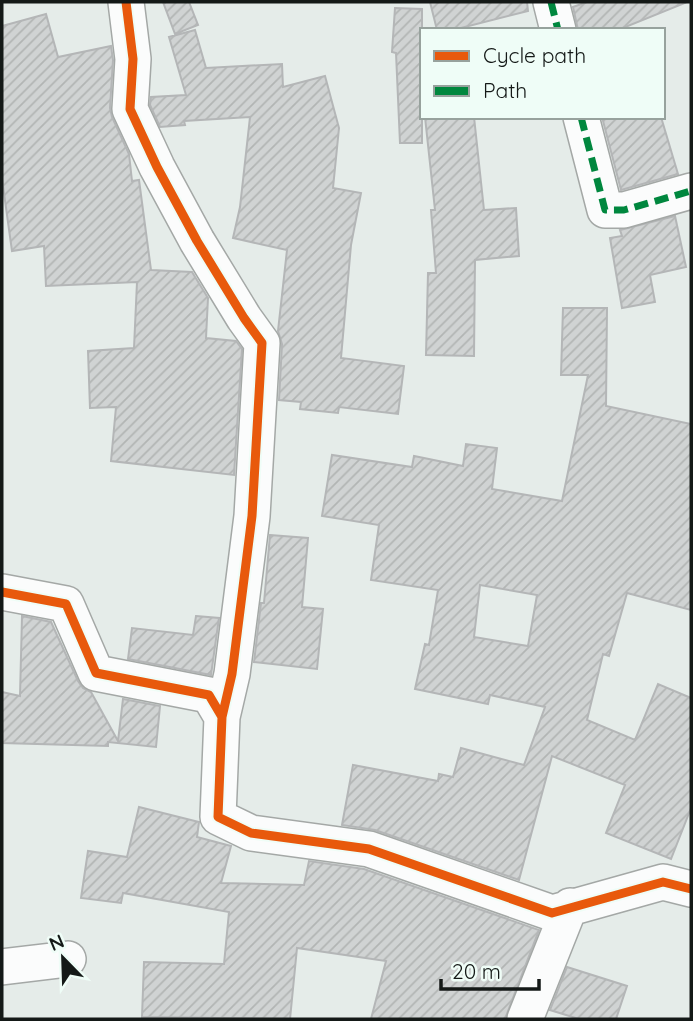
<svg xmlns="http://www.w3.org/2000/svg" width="693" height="1021" font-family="Quicksand,sans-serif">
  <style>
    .building { fill: url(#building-hatch); stroke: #b4b6b7; stroke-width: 2; fill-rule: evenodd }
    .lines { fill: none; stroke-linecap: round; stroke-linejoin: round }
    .minor-casing { stroke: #a4a8a6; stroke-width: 38 }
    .minor { stroke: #fbfcfc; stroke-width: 35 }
    .quiet { stroke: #00873e; stroke-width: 7; stroke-dasharray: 14 7; stroke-linecap: butt }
    .cycleway-casing { stroke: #effdf7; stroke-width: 13 }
    .cycleway { stroke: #e8590c; stroke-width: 9 }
  </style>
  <defs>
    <pattern id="building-hatch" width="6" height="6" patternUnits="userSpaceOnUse" patternTransform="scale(1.75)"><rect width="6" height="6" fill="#d0d3d3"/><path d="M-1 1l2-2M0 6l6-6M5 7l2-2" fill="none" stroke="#b2b5b4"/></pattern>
  </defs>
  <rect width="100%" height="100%" fill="#e5ece9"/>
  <path class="building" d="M163,2H189L198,25L175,34Z
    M430,2H527L528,11L453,30H437Z
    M587,2H684L685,3L618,30H578L573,7Z
    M395,8L422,9V143H400L396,53L392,52Z
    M46,14L58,57L111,46L113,60L110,108L112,117L129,154L132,181L139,180L151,270L192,272L208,298L206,338L236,341L242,349L234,475L111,461L116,407L90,408L88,351L134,348L137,282L46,286L44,246L12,251L2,179V26Z
    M195,30L206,68L282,64L283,87L325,76L339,128L333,188L361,193L351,245L341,358L404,366L398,414L339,407L338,413L300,409L301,402L279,400L282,344L278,331L287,250L233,238L240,207L250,117L184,121L185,125L160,127L150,105L151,97L186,95L169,37Z
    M425,117H474L484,210L516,208L519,256L475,260L474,356L426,355L428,273H436L431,210H435Z
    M602,117H661L678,174L621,190Z
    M675,216L686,267L650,275L655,302L622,308L610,238L622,236L620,230Z
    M563,308H607L606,406L691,424V610L627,593L609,656L603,654L587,720L635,740L658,684L691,698V808L671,859L606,833L625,785L552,756L519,880L375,830L342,825L353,765L438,781L439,774L453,777L461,748L524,765L545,707L490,695L488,704L415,689L425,644L429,645L438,590L371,580L379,525L322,516L332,455L412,467L414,456L463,466L466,444L497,448L492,489L562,501L588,375H561ZM480,585L537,595L528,646L474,637Z
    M270,535L308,538L302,607L323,609L317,669L254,662L261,603H264Z
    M22,616L51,622L78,681L83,688L91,692L118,741L123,699L160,706L156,747L108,742V746L2,743V692L20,696Z
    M196,616L219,618L211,675L128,659L132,628L193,635Z
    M139,807L199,822L197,837L231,846L221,883L304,885L309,861L364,869L539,930L505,1019H371L386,961L297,948L290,1019L142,1017L144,962L224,964L229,912L123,893L121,903L81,898L88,851L127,857Z
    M567,967L627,986L616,1019H579L550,1010Z"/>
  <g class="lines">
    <g class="minor-casing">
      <path id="minor" d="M126,2L133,59L130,109L157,167L197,241L244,318L262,343L252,516L232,674L222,717
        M551,2L558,30
        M581,117L605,210H624L691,191
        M2,592L66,604L96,673L209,695L222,717L218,817L251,833L369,849L552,913L663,882L691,889
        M2,967L68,959
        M525,1019L570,906"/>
    </g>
    <use href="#minor" class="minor"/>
    <path class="quiet" d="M551,2L558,30
      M581,117L605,210H624L691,191"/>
    <g class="cycleway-casing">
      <path id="cycleway" d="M126,2L133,59L130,109L157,167L197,241L244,318L262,343L252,516L232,674L222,717
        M2,592L66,604L96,673L209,695L222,717L218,817L251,833L369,849L552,913L663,882L691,889"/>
    </g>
    <use href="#cycleway" class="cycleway"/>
  </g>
  <rect width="693" height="1021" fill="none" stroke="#141917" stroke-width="7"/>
  <rect x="420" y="28" width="245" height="91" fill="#effdf7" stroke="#97a29d" stroke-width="2"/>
  <rect x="434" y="51" width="35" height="10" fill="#e8590c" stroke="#97a29d" stroke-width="2"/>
  <text x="483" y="63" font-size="21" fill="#141917">Cycle path</text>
  <rect x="434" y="86" width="35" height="10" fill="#00873e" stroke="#97a29d" stroke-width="2"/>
  <text x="483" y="98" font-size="21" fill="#141917">Path</text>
  <g transform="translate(63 958) rotate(337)" stroke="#effdf7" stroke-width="5" paint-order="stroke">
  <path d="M0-5L12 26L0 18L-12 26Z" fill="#141917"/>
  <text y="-10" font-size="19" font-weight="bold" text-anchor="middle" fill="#141917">N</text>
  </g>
  <path d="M441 979v10h98v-10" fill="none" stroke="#141917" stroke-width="3.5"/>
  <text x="452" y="979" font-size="21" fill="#141917" stroke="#effdf7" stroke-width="5" paint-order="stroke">20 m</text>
</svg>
